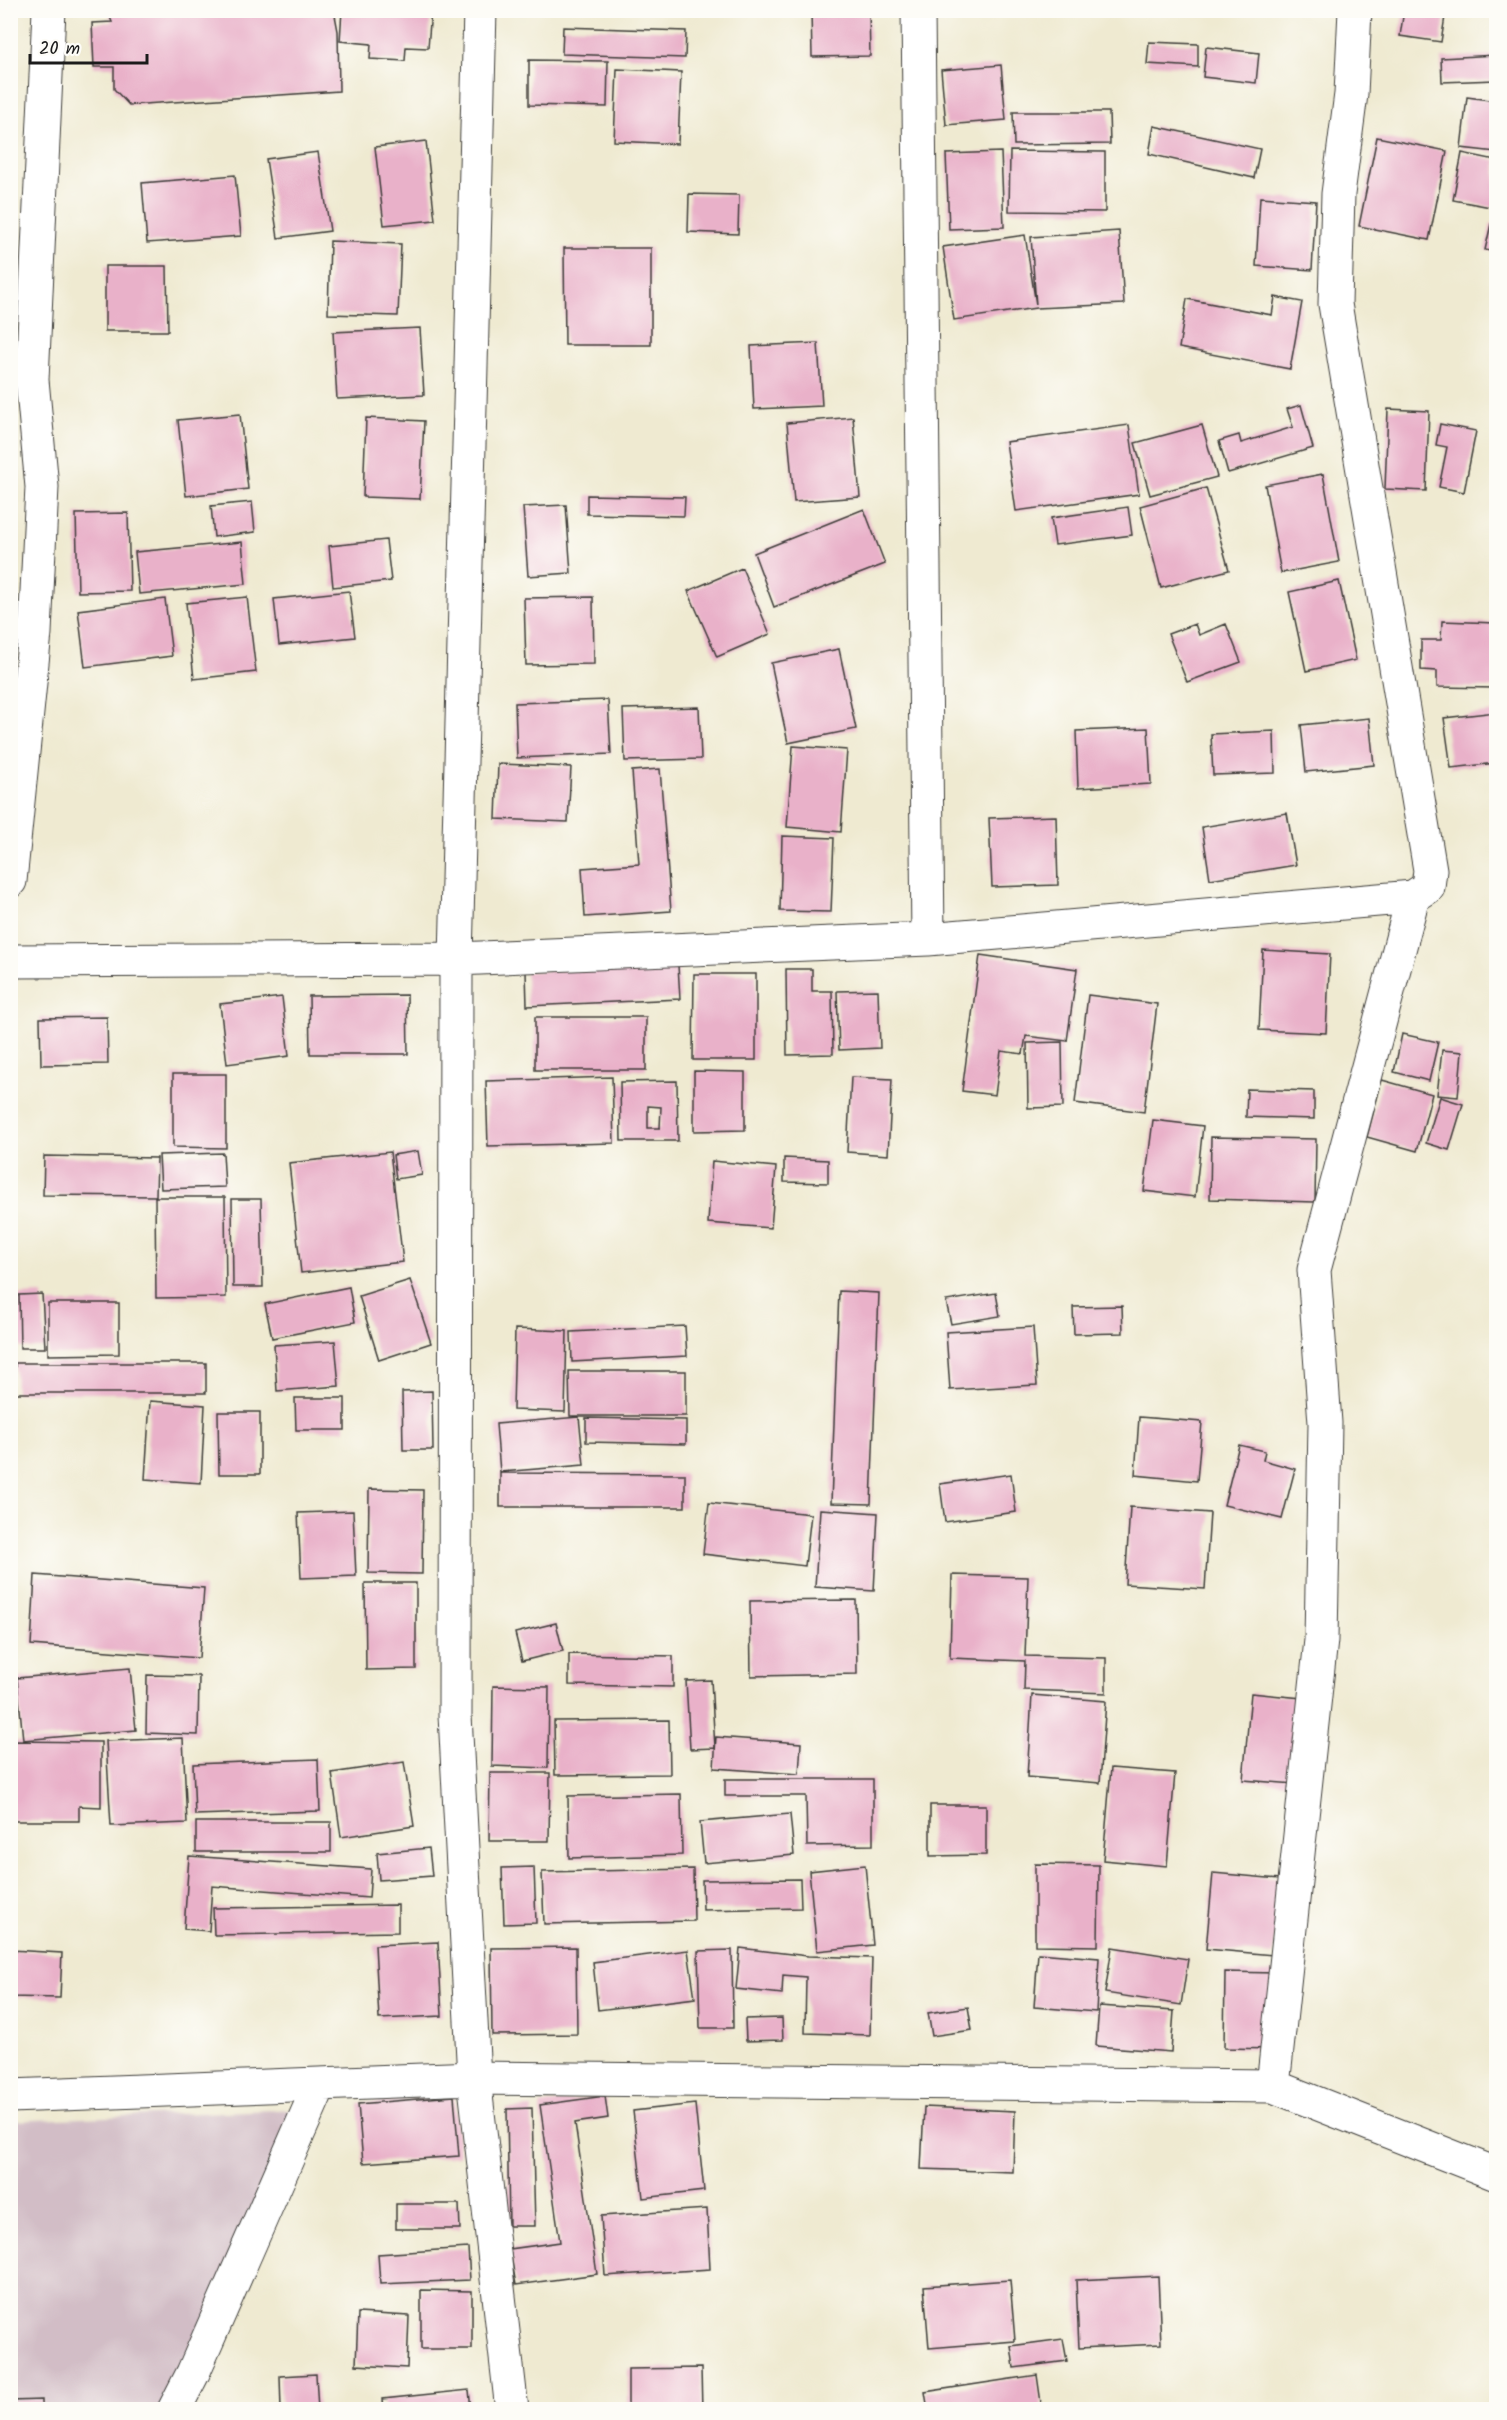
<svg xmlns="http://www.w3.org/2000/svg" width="1507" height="2420" font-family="Kalam,sans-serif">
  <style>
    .industrial { fill: #d2bdc6 }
    .building { fill: #e9b1c9; fill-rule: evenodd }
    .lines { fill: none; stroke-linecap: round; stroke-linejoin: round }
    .street-casing { stroke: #3c3b37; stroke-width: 35 }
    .street { stroke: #fff; stroke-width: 33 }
  </style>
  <rect width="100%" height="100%" fill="#fdfcf7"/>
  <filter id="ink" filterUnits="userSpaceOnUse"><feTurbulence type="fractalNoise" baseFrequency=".0167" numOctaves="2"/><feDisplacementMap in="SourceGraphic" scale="12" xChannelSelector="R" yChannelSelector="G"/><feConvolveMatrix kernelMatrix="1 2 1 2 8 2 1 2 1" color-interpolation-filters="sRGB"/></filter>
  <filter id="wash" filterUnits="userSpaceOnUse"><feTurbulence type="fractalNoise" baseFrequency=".008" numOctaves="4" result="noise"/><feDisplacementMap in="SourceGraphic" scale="24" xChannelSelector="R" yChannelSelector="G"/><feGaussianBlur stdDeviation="1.35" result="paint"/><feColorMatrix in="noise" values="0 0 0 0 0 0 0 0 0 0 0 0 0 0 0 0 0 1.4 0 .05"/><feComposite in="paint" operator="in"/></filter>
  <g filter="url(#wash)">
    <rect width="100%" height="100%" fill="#efead1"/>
    <path class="industrial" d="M320,2108L188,2409H11L10,2121Z"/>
    <g id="blocks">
      <path class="building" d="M107,10H334L338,31L339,91L129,105L114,89V67H94L92,23L112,22Z
        M342,10H431L428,48L406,47L405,61L370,59L371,44L340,41Z
        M811,10H869L870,56L812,57Z
        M1404,10H1446L1441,42L1400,36Z
        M563,27L686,31L685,58L562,54Z
        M1149,42L1198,44V67L1147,64Z
        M1206,47L1259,53L1256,83L1203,77Z
        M1496,55V80L1442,82L1441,58Z
        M529,60L608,61L607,107L529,105Z
        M1001,65L1006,120L946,125L941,70Z
        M617,69L681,72L678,144L614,141Z
        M1467,97L1496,101V152L1461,148Z
        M1013,112H1109L1110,144L1014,145Z
        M1154,126L1260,149L1254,178L1149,154Z
        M1377,137L1447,151L1429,240L1359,226Z
        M426,141L435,220L384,225L375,147Z
        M1010,151L1105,152V212L1009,211Z
        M318,152L330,231L278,238L266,159Z
        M1001,152L1004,227L949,229L946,154Z
        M1462,153L1496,160V208L1453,200Z
        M235,175L241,236L147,243L142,183Z
        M689,194L739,195L738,234L688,232Z
        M1260,197L1316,201L1312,270L1256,266Z
        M1491,224L1496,225V252L1485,250Z
        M1119,231L1124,304L1036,308L954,320L943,247L1025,235L1036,305L1031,237Z
        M330,241L401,244L398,316L328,314Z
        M564,248H651V345H565Z
        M105,266H167L168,331H105Z
        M1275,297L1302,302L1290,369L1179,348L1187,299L1272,315Z
        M420,328L424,395L337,399L333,332Z
        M818,343L822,406L754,409L751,346Z
        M1301,405L1313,448L1228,473L1219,441L1239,435L1241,443L1293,427L1287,409Z
        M1388,409L1429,411L1426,491L1385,489Z
        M240,414L248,489L186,496L178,420Z
        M853,417L860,497L794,502L787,423Z
        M366,418L424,421L420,499L363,497Z
        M1440,424L1476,431L1464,492L1439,487L1447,447L1436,445Z
        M1129,425L1139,494L1016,511L1006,442Z
        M1202,425L1217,477L1150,495L1135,443Z
        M1323,474L1339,562L1281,573L1265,485Z
        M1206,488L1229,570L1161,588L1140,506Z
        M587,495L685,497L684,516L587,514Z
        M252,502L255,532L214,537L211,506Z
        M566,505L571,573L528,576L523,507Z
        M1128,507L1132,535L1055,545L1051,518Z
        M864,509L885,564L774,607L754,553Z
        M128,513L130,591L78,592L76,514Z
        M386,540L391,581L333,587L329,546Z
        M242,542L246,584L139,594L135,552Z
        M742,568L770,634L717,657L688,591Z
        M1339,581L1356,660L1306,671L1289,592Z
        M349,591L355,637L279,645L274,599Z
        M247,597L256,672L194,679L186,603Z
        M593,597L594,664L526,665L524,598Z
        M165,599L172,656L85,667L78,610Z
        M1442,621L1496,623V688L1437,687V671L1421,670V640H1441Z
        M1195,624L1199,635L1226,624L1241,662L1187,682L1168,634Z
        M839,649L856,729L788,743L771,663Z
        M608,700L611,754L517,758L515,703Z
        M699,707L701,759L625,761L623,709Z
        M1496,712V763L1451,768L1444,718Z
        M1369,718L1374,765L1306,772L1301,725Z
        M1148,728L1151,784L1078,788L1076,731Z
        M1274,731L1275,773L1213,775L1211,734Z
        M793,746L847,750L841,832L787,827Z
        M498,764L571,767L568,822L496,819Z
        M660,769L671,911L585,917L582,868L639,864L632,771Z
        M1287,813L1296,865L1210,879L1202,827Z
        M1056,816L1058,885L992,887L989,818Z
        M782,836L834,838L831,912L780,911Z
        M1263,950L1330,954L1326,1033L1259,1030Z
        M980,955L1077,969L1067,1041L1026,1036L1023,1054L1001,1051L995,1095L962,1091Z
        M678,965L680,999L527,1006L526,972Z
        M786,969H812V991H832L833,1054L787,1055Z
        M694,974H756V1060H693Z
        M878,990L880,1048L839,1050L837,991Z
        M407,995L408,1054H310L309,996Z
        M1088,995L1157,1004L1144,1112L1075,1103Z
        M282,997L289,1056L227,1064L220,1004Z
        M107,1017L108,1064L41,1065L40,1018Z
        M535,1017H646V1070H535Z
        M1402,1034L1438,1042L1429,1081L1394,1072Z
        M1062,1042L1063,1107L1028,1108L1027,1043Z
        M1442,1050L1462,1052L1458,1097L1437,1095Z
        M694,1071L745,1072V1130L694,1131Z
        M173,1074H226V1148L173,1147Z
        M612,1077L614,1143L488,1146L486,1081Z
        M851,1077L892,1079L888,1155L847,1152Z
        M1382,1080L1432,1094L1417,1151L1367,1137Z
        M677,1081L678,1141H621L620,1082ZM648,1106L661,1107L660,1128H648Z
        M1247,1089L1314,1091V1119L1246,1117Z
        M1440,1097L1463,1104L1449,1150L1426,1143Z
        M1153,1120L1203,1126L1195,1197L1144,1191Z
        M1211,1137L1316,1139L1315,1202L1210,1199Z
        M418,1151L422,1175L396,1179L393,1155Z
        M390,1152L403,1262L301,1273L289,1163Z
        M223,1153L225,1187L161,1189L159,1155Z
        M44,1156L157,1158L156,1196L43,1195Z
        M784,1158L828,1160V1183L784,1182Z
        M712,1161L776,1167L771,1228L708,1223Z
        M155,1197H225L226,1297L156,1298Z
        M232,1199H261L263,1287H233Z
        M410,1280L431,1343L379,1360L359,1296Z
        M349,1287L355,1322L272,1338L265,1304Z
        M839,1291L879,1293L871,1504L831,1503Z
        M996,1293L1000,1316L951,1324L946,1301Z
        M42,1294L45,1348H20L19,1295Z
        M48,1303H119V1354L48,1355Z
        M1122,1306L1123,1333L1074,1334L1073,1307Z
        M685,1326L687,1356L572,1362L571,1332Z
        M1033,1327L1037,1385L950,1390L946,1332Z
        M515,1329L567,1331L565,1412L513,1410Z
        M335,1341L339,1386L277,1391L274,1345Z
        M15,1363H206V1393H16Z
        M569,1371H686V1416H570Z
        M432,1391L433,1450H403L402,1392Z
        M295,1398H345V1430H296Z
        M150,1401L205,1405L201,1483L145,1479Z
        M218,1412H260V1474H219Z
        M579,1417L584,1465L500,1472L496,1424Z
        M1139,1417L1202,1422L1197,1481L1135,1475Z
        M586,1418L686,1420V1444L586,1442Z
        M1239,1445L1265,1451L1263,1460L1295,1469L1282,1519L1224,1505Z
        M500,1473L685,1474V1507H500Z
        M1011,1474L1016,1512L945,1522L940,1484Z
        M369,1489L423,1490L422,1574L368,1573Z
        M709,1503L811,1514L805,1566L703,1554Z
        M1130,1507L1210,1513L1205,1589L1125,1584Z
        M820,1509L878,1513L874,1591L815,1587Z
        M353,1511L356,1576L301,1578L298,1513Z
        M35,1575L204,1588L199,1658L31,1645Z
        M952,1575L1028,1577L1025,1656L1106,1658V1693L1024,1690L1025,1661L950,1658Z
        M365,1583H416V1669L366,1670Z
        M856,1600L857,1674L751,1676L750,1601Z
        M556,1623L563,1651L522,1661L515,1633Z
        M569,1654L673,1656V1687L569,1685Z
        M130,1668L136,1730L23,1740L17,1678Z
        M147,1675L199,1676L198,1735L146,1733Z
        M711,1680L715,1748L690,1749L686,1681Z
        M493,1686L549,1687L548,1768L492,1766Z
        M1251,1693L1302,1698L1295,1784L1243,1780Z
        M1032,1695L1106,1701L1100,1783L1027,1777Z
        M669,1720L670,1774L555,1775L554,1721Z
        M716,1737L801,1743L799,1774L714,1768Z
        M183,1738L187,1823L111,1826L106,1741Z
        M10,1741L101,1742V1807L79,1806V1821H10Z
        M318,1759L320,1811L195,1815L193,1764Z
        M404,1762L414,1826L341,1837L332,1773Z
        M1111,1768L1175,1773L1167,1866L1103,1860Z
        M490,1773H550L549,1841H489Z
        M725,1779H873V1845L807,1846L806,1796H725Z
        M681,1794L682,1855L569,1858L568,1796Z
        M930,1805H986V1855L930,1856Z
        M790,1814L794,1855L704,1863L700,1822Z
        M196,1822H331V1852H196Z
        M429,1848L432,1876L379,1880L377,1853Z
        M189,1856L371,1869L369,1898L212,1886L209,1931L184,1929Z
        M1035,1864L1099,1865L1098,1946L1035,1945Z
        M865,1865L873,1945L817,1951L809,1871Z
        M534,1867L536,1923L504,1924L502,1868Z
        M693,1869L694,1921L544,1924L542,1872Z
        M1213,1873L1280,1879L1273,1955L1206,1949Z
        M800,1879L801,1908L703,1910L702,1880Z
        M398,1905V1932L214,1935L213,1908Z
        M438,1942L442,2016L379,2019L375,1945Z
        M576,1947L577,2034L492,2035L491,1948Z
        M1112,1947L1188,1959L1181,2005L1105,1993Z
        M740,1948L808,1956L872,1958L870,2035L805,2033L806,1977L783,1975L782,1994L736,1989Z
        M11,1950L62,1953L60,1998L10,1997Z
        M688,1950L695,1998L598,2010L593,1962Z
        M732,1950L733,2028H700L698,1951Z
        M1038,1953L1099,1958L1096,2012L1034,2007Z
        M1225,1972L1276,1973L1274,2049L1224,2048Z
        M1099,2006L1174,2011L1171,2052L1096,2046Z
        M968,2007L972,2030L932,2036L928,2013Z
        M782,2018L783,2040L746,2041L745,2019Z
        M454,2096L459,2156L363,2163L358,2104Z
        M605,2096L608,2118L575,2123L597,2274L516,2285L510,2249L560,2242L540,2105Z
        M695,2104L704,2191L643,2198L633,2111Z
        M924,2107L1015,2111L1013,2172L921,2169Z
        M532,2108L535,2226H509L507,2109Z
        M396,2204H459L460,2229H396Z
        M707,2209L710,2269L605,2276L601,2216Z
        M468,2248L470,2280L380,2284L378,2254Z
        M1158,2276L1161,2344L1079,2348L1076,2280Z
        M1010,2280L1015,2341L929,2348L924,2286Z
        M421,2290L472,2291V2349H421Z
        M358,2313L409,2316L407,2368L356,2365Z
        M1063,2339L1067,2361L1014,2368L1011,2346Z
        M701,2368L702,2410H628V2369Z
        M316,2374L318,2410H281L280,2376Z
        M1037,2375L1042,2410H928L925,2392Z
        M469,2390L471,2410H384L383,2399Z
        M42,2400V2410H10V2401Z"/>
    </g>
  </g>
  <g filter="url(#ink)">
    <use href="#blocks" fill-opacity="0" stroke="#3c3b37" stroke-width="1.5"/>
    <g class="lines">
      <g class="street-casing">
        <path id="street" d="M480,10L456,959L455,1715L474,2078L512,2410
          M918,10L928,939
          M10,881L35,633L42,487L32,380L49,10
          M1413,897L1314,1270L1325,1423L1321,1640L1273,2086L1496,2174
          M10,961L456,959L928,939L1413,897L1428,887L1430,870L1335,304L1338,194L1351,94L1355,10
          M10,2096L474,2078L1273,2086
          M174,2410L193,2373L320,2084"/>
      </g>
      <use href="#street" class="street"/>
    </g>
  </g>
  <rect width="1507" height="2420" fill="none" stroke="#fdfcf7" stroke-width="36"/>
  <path d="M30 54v9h117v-9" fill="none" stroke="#1c1c1c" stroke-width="3"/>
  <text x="39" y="54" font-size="18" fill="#1c1c1c" stroke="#fdfcf7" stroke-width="4.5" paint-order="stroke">20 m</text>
</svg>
